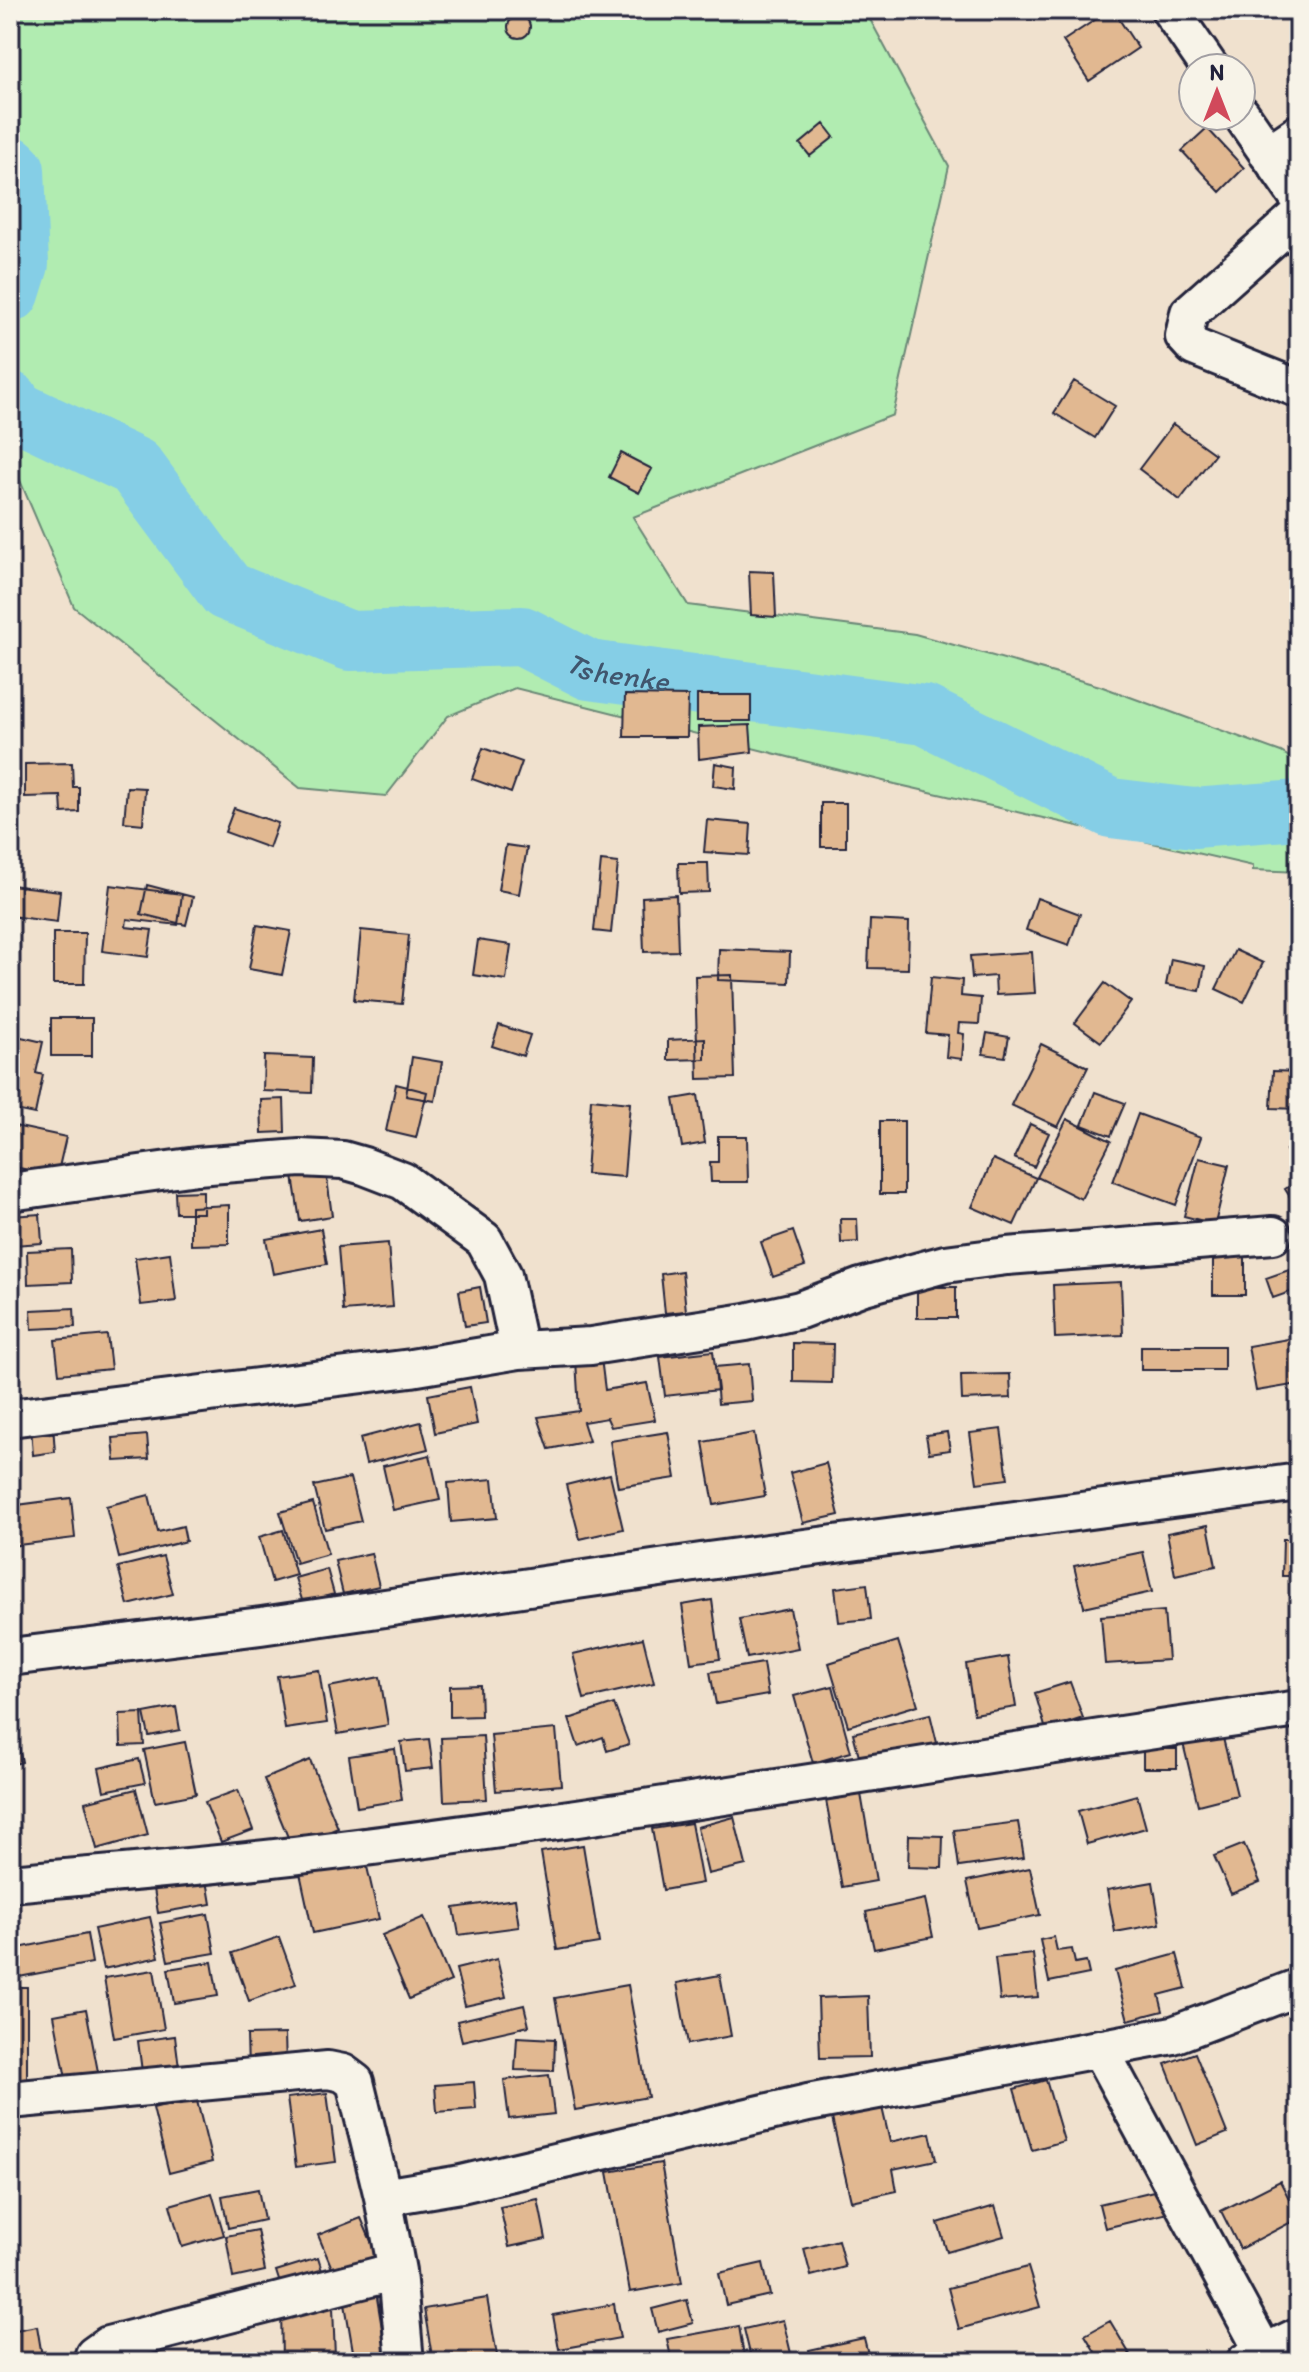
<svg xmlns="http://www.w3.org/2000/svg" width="1309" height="2372" font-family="Itim,sans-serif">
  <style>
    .green { fill: #b1ecb1; stroke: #6a8776; stroke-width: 2 }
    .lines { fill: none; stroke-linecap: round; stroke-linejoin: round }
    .river { stroke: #85cee6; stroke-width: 60 }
    .building { fill: #e1b891; stroke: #22223b; stroke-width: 2 }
    .minor-casing { stroke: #22223b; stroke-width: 42 }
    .minor { stroke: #f7f3e8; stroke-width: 36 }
    .labels { text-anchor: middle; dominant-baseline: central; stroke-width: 6; stroke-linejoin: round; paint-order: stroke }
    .water-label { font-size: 30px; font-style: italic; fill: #40566e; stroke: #f7f3e8 }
  </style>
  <rect width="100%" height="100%" fill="#f0e1ce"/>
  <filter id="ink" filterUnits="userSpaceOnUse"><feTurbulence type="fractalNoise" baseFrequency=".0125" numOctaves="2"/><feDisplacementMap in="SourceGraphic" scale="16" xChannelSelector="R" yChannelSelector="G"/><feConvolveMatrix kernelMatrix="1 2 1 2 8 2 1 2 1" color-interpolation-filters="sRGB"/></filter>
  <g filter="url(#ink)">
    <path class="green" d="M10,10H865L949,166L893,415L633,517L688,605L915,634L1100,686L1281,752L1299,763V872L1253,870V866L895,784L515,688L448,716L386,796L300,788L74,607L10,457Z"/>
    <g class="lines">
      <g class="river">
        <path d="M10,165L15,170L19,264L10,293"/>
        <path id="s1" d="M10,401L15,410L135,467L227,591L350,641L522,636L589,670L925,715L1111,808L1194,818L1299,810"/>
      </g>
    </g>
    <path class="building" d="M1110,10H1113L1138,48L1089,81L1063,41Z
      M508 27a11 11 0 1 1 22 0a11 11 0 1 1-22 0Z
      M824,124L834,137L810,156L800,144Z
      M1207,128L1244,168L1220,192L1182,151Z
      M1074,381L1115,406L1095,438L1054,413Z
      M1173,424L1215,454L1180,500L1139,469Z
      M621,453L652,469L639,493L609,477Z
      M749,571L774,572L776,617L751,615Z
      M625,695L688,696L687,737H624Z
      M697,695H751V721H697Z
      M750,725L752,752L699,759L698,727Z
      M483,748L522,762L511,793L472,779Z
      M72,763L73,787H79V812L62,813L61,796L25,797V764Z
      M715,763L736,767L735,789L713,786Z
      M127,787L145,788L143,824L124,822Z
      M821,803H846V847H821Z
      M234,808L278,823L269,848L225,832Z
      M707,820L751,824L749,855L704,852Z
      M506,845L527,848L519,894L498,890Z
      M601,861L618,863L611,933L594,931Z
      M678,863H708L709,892L679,893Z
      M10,885L60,891L57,922L10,916Z
      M110,885L182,894L178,925L127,919L126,927L152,930L148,957L102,951Z
      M147,885L193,897L186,925L141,914Z
      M676,895L678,951L644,952L642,897Z
      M1037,898L1080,914L1069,945L1026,930Z
      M870,920L909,922L908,969L868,968Z
      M257,925L291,931L282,975L249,969Z
      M361,930L409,935L402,1004L354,1000Z
      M53,933H85L84,984H53Z
      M478,940L511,945L506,980L473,975Z
      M719,949L790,952L789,983L718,980Z
      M1235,950L1263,963L1244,1002L1216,989Z
      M1032,952L1035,993L996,995L995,976L972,978L970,956Z
      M1171,959L1205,966L1200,991L1166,985Z
      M732,975L735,1078L698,1079L695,976Z
      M931,977L962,980L961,996L981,998L979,1024L959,1023L958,1033L964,1034L962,1059L946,1057L948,1035L926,1033Z
      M1105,983L1131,1002L1101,1042L1075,1023Z
      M51,1018H92V1056H51Z
      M499,1025L530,1035L523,1056L492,1046Z
      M987,1033L1009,1037L1005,1057L983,1054Z
      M17,1036L43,1042L36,1073L43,1075L35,1114L10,1109V1068Z
      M705,1038V1059L668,1060V1040Z
      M1041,1044L1088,1067L1058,1127L1011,1105Z
      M264,1056L313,1058L312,1093L263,1091Z
      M412,1057L442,1062L435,1101L406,1096Z
      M1273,1071L1299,1072V1109L1271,1108Z
      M396,1084L427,1092L416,1138L386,1131Z
      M1095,1092L1125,1103L1111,1136L1082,1125Z
      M698,1095L705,1143L682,1147L674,1099Z
      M284,1099L285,1132L262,1133L261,1100Z
      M591,1099L630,1103L624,1177L586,1174Z
      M1138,1114L1201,1137L1176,1205L1113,1182Z
      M1067,1119L1111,1141L1081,1199L1037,1177Z
      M880,1121H904V1194H880Z
      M1030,1124L1049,1133L1034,1167L1014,1158Z
      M10,1125L66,1137L57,1176L10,1166Z
      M718,1136H747L748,1182H711L710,1162H718Z
      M1299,1142V1172L1286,1150Z
      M1199,1158L1229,1165L1215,1224L1184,1216Z
      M993,1159L1036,1178L1014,1225L972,1207Z
      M326,1171L332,1216L300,1221L293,1176Z
      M1299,1180V1211L1285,1189Z
      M203,1191V1213H176L175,1192Z
      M229,1205V1244L191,1245V1207Z
      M40,1214L42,1243L13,1245L11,1216Z
      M840,1219H857L858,1242L841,1243Z
      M321,1229L327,1264L273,1274L266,1239Z
      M793,1231L805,1266L773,1277L761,1242Z
      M388,1243L393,1307L343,1311L338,1247Z
      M71,1249L72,1282L28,1284L27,1251Z
      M170,1253L176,1301L141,1305L135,1258Z
      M1213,1255H1245V1295H1213Z
      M1289,1270L1296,1290L1273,1298L1266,1278Z
      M682,1271L686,1311L665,1313L661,1274Z
      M1121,1282L1123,1335L1055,1338L1053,1285Z
      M480,1287L486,1323L465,1326L459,1291Z
      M917,1287H956V1318H917Z
      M74,1308L75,1327L32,1329L31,1310Z
      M107,1335L111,1369L59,1374L55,1340Z
      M1294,1338L1299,1384L1256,1391L1248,1346Z
      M793,1343L833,1344L832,1383L793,1382Z
      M1141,1346H1224V1370H1141Z
      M713,1351L718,1390L665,1396L660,1357Z
      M601,1358L605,1390L647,1383L655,1420L611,1427L607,1418L583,1422L589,1441L549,1449L538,1417L579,1411L576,1360Z
      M749,1364L752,1401L718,1404L715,1367Z
      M1010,1374L1011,1398L962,1400L961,1375Z
      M470,1387L477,1424L435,1433L428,1395Z
      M421,1422L428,1449L366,1464L360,1438Z
      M53,1425L55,1452L33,1455L31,1427Z
      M1001,1429L1008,1479L977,1483L970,1433Z
      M668,1432L676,1478L618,1487L610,1441Z
      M947,1432L950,1450L929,1453L926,1435Z
      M754,1433L765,1496L714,1505L703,1442Z
      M147,1435L149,1459L115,1461L113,1438Z
      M430,1455L440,1500L393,1510L383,1466Z
      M826,1463L839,1515L803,1523L790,1473Z
      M610,1474L623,1529L580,1539L566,1485Z
      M350,1478L361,1521L325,1529L314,1486Z
      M493,1479L497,1518L451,1522L448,1483Z
      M149,1495L158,1532L183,1526L186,1541L119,1558L106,1506Z
      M71,1498L75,1538L10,1546V1506Z
      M313,1503L328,1554L296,1563L280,1512Z
      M1208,1525L1216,1566L1175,1575L1167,1533Z
      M283,1530L296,1575L272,1582L259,1537Z
      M1283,1539H1299V1576H1282Z
      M1143,1552L1152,1592L1084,1607L1074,1566Z
      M371,1553L379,1586L343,1594L335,1561Z
      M163,1556L173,1594L128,1605L118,1567Z
      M327,1569L334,1594L303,1603L295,1578Z
      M867,1584L871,1619L839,1622L835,1588Z
      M712,1600L720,1659L691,1663L682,1605Z
      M790,1609L798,1648L747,1658L739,1619Z
      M1164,1611L1168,1660L1105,1664L1101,1616Z
      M643,1638L654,1683L584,1699L573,1654Z
      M898,1641L918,1705L848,1726L829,1663Z
      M1008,1657L1016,1707L974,1714L966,1664Z
      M763,1663L768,1695L716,1704L710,1672Z
      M319,1670L327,1723L285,1729L277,1676Z
      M380,1677L388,1725L338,1734L329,1687Z
      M1070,1682L1083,1718L1046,1730L1035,1693Z
      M480,1685L481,1716L450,1717V1686Z
      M833,1686L851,1752L813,1763L794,1696Z
      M614,1704L629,1744L607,1751L603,1737L578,1746L569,1719Z
      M176,1707L180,1730L149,1736L144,1713Z
      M142,1713L144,1745L121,1746L120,1714Z
      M930,1714L938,1747L862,1767L853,1733Z
      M556,1729L561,1785L496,1791L491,1735Z
      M1221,1730L1237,1795L1198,1805L1182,1739Z
      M483,1736L487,1799L444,1801L441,1738Z
      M17,1738L22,1762L10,1765V1739Z
      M429,1739L433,1768L405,1771L401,1742Z
      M185,1742L196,1794L155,1802L144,1750Z
      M395,1749L402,1800L357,1807L349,1756Z
      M1143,1749H1177V1768H1143Z
      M139,1759L145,1783L104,1791L99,1768Z
      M310,1760L338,1828L292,1847L264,1779Z
      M136,1789L148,1835L97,1849L85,1802Z
      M238,1790L253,1830L221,1842L205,1802Z
      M861,1794L876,1881L842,1887L826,1800Z
      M1137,1795L1146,1828L1087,1844L1078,1811Z
      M734,1817L746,1865L708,1874L697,1827Z
      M1018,1822L1024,1858L959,1867L954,1830Z
      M691,1823L702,1883L663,1890L652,1829Z
      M909,1835L943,1836L942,1868L908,1867Z
      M1244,1844L1260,1882L1231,1894L1214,1856Z
      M583,1845L599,1943L557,1950L541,1852Z
      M365,1858L379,1919L313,1933L300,1873Z
      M1030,1868L1040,1915L977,1928L967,1881Z
      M207,1880L211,1904L158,1913L154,1889Z
      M1153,1882L1160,1924L1115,1932L1107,1890Z
      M515,1899L519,1927L459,1935L454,1908Z
      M925,1899L933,1937L874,1949L866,1912Z
      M208,1914L215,1953L168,1961L160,1923Z
      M150,1917L159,1957L103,1969L94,1929Z
      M424,1917L451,1981L409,1999L382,1935Z
      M87,1934L92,1963L19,1977L14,1949Z
      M279,1937L296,1984L249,2001L232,1953Z
      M1054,1937L1057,1951L1072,1949L1075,1963L1086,1961L1089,1974L1049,1982L1040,1940Z
      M1033,1954L1038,1997L1000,2000L995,1958Z
      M1177,1954L1186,1988L1159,1995L1163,2011L1128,2020L1115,1971Z
      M497,1959L506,1997L465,2006L456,1969Z
      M212,1962L218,1996L174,2003L168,1969Z
      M154,1970L164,2029L114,2038L104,1978Z
      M720,1975L731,2036L688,2044L677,1983Z
      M628,1985L648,2097L575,2110L555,1998Z
      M10,1987H27V2084H10Z
      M868,1996L870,2057L820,2058L818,1998Z
      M524,2005L529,2026L462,2041L457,2021Z
      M86,2009L99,2077L67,2084L54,2015Z
      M285,2034L286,2067L248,2068L247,2035Z
      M175,2036L180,2075L143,2079L138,2041Z
      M517,2037L555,2039L554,2071L515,2070Z
      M1195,2053L1227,2133L1197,2145L1165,2064Z
      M549,2075L554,2114L509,2119L504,2080Z
      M1046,2080L1064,2141L1032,2150L1014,2089Z
      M474,2082L476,2109L437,2112L435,2085Z
      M327,2093L336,2162L296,2167L287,2098Z
      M196,2097L212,2162L169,2173L153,2108Z
      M881,2103L890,2142L930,2133L936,2160L893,2169L897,2191L851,2201L831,2114Z
      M661,2163L682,2283L630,2292L608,2172Z
      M1280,2181L1299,2218L1240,2249L1221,2211Z
      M258,2189L264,2220L228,2228L222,2196Z
      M1162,2189L1168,2213L1105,2228L1099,2204Z
      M212,2193L224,2235L182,2247L170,2205Z
      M538,2199L546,2239L509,2247L500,2207Z
      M995,2206L1004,2236L947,2252L938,2223Z
      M361,2218L377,2255L334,2273L318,2235Z
      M257,2230L265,2271L233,2278L226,2236Z
      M838,2240L845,2267L811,2276L804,2249Z
      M318,2258L325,2280L283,2293L276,2271Z
      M763,2263L770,2295L726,2305L719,2273Z
      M1028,2267L1040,2307L959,2329L948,2288Z
      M376,2292L386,2352L354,2357L344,2298Z
      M487,2298L498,2361L433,2362L424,2309Z
      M687,2300L693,2323L658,2332L652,2309Z
      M614,2304L620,2338L559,2349L553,2315Z
      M333,2307L335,2357L282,2360L281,2309Z
      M783,2320L793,2362H752L744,2329Z
      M1110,2321L1132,2358L1125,2362H1101L1085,2335Z
      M37,2326L43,2362H10V2331Z
      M739,2326L745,2362H672L667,2339Z
      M864,2338L870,2362H811L809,2350Z"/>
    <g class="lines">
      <g class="minor-casing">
        <path id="minor" d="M1170,10L1210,68
          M1241,114L1299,198
          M1268,154L1299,133
          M1299,215L1189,313L1184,336L1194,347L1299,389
          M10,1192L197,1166L300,1158L343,1160L364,1166L403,1181L484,1240L503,1275L519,1350
          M10,1418L411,1368L519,1350L591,1346L746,1322L800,1310L861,1287L945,1264L1007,1256L1273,1235
          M10,1657L261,1626L708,1561L1299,1482
          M10,1883C110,1874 210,1866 309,1854C640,1814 969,1755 1299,1709
          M1099,2048L1269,2362
          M10,2100L328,2070L343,2073L355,2082L383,2197L461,2184L808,2103L1173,2035L1299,1987
          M383,2197L397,2271L405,2362
          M92,2362L94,2355L108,2345L397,2271
          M1245,2362L1299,2336"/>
      </g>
      <use href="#minor" class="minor"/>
    </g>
  </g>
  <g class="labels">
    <g class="water-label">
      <text stroke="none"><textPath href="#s1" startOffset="706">Tshenke</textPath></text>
    </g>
  </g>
  <rect width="1309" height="2372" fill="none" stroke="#f7f3e8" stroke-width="40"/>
  <rect x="20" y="20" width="1269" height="2332" fill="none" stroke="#22223b" stroke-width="3" filter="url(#ink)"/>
  <g transform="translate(1217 92)"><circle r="38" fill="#f7f3e8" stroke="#a29fa3" stroke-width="2"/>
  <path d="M0-6L14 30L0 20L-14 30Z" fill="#d1495b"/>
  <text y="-12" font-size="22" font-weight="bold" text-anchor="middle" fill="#22223b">N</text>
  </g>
</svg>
